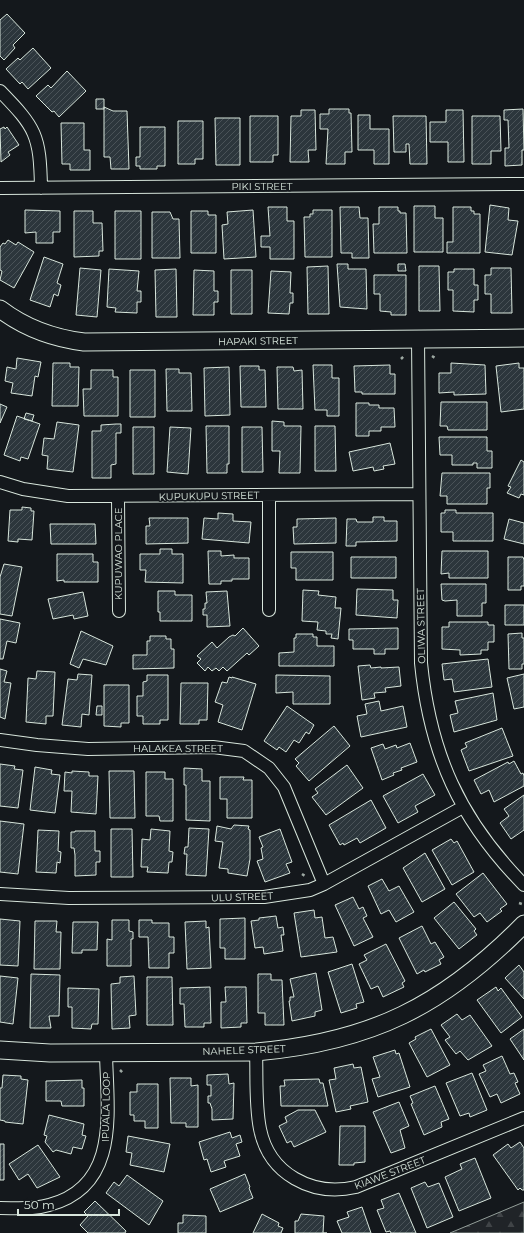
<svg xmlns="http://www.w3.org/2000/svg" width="524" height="1233" font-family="Montserrat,sans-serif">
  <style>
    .forest { fill: url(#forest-firs); stroke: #939e99 }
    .building { fill: url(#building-hatch); stroke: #d8e6dc }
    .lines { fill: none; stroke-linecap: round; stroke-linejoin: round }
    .street-casing { stroke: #d8e6dc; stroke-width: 14 }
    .secondary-casing { stroke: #d8e6dc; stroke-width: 19 }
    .path { stroke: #9da8a2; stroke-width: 2.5; stroke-dasharray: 3 2; stroke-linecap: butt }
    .street { stroke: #14181c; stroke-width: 12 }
    .secondary { stroke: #14181c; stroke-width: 17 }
    .labels { text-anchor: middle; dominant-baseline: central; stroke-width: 3; stroke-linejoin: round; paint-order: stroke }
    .street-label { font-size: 10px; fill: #d8e6dc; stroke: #14181c }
  </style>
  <defs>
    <pattern id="forest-firs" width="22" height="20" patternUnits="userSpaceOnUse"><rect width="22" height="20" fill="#202428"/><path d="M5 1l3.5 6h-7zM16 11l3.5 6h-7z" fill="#404447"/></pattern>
    <pattern id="building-hatch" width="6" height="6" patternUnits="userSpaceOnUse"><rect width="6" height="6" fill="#2c363c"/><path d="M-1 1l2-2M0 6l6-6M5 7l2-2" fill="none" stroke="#4a5358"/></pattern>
  </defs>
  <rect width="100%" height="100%" fill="#14181c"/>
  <path class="forest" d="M524,1202V1233H450Z"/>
  <path class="building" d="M7,14L25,33L13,45L15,48L4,60L0,56V20Z
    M33,48L51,68L28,89L22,82L20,84L6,69L18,58L20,60Z
    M67,71L86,91L59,117L54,111L52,112L36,96L48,85L51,88Z
    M96,99H104V109H96Z
    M104,107L113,111H127L129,169H111L110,157H104Z
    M329,109H349V113H351L352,152H345V164H326L328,129H320V114H329Z
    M523,109L524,150H522V165L505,166V148H509L508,120H504V110Z
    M301,110H315L316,150H308L309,162H290L291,116H301Z
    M446,110H463L464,162H448V142H430V122H446Z
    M358,115H370V129H389V164H374V150H358Z
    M250,116H278V155H273V162H250Z
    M393,116H426L427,164H410L409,144H406V152H394Z
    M472,116H500L501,151H491V164H472Z
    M215,118H240V165H216Z
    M178,121H203V159H195V164H178Z
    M61,123H84V150H90V170H70V164H62Z
    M4,127L5,129L7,127L19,145L8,152L10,155L1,162L0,129Z
    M140,127H165V166H157V169H140V166H136V157H140Z
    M490,205L509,208L508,220L518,221L512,255L485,252Z
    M414,206H435V218H443V252H414Z
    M268,207H287V221H294V259H270V247H261V236H270Z
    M340,207H359L360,218H368L369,258H352V253H341Z
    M379,207H398V211H400V213H406L407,253H374L373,224H379Z
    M453,207H471V211H474V214H480V253H447V242H453Z
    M25,210L60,211V232H53V243H36V232L25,233Z
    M253,210L256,257L224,259L222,225L228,224L227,212Z
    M313,210H332V257H305L304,217H310V214H313Z
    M74,211H93V223H102L103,251H99V256L74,257Z
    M115,211H141V259H115Z
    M191,211H208V215H216V253H191Z
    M152,212H170L173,219H179L180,258H152Z
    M8,240L16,245L18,242L34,252L14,288L0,280L2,271L0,270V247L3,243L5,244Z
    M44,257L63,264L57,283L61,285L58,296L54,294L50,307L30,300Z
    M337,264H348V269H366L367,309L340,307Z
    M398,264H405L406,271H398Z
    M328,266L329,314H308L307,267Z
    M419,266H439L440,311H419Z
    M80,268L101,270L97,317L76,315Z
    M491,268H511L512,313H491V294H485V275H491Z
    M109,269L139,271L137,291H141V302H137V313L115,312L116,308L107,307Z
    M176,269L177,317H156L155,270Z
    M454,269H474V285H478V300H474V312L453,311V290H448V272H454Z
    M194,270L214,271V291H218V302H214V315H193Z
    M231,270H252V314H231Z
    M271,271L291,272L290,293H293V303H290L289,314L268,313Z
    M374,275H406V315H391V312L380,311V294H374Z
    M17,358L41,362L38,377L35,376L32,396L11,393L13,383L5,381L7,367L16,369Z
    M53,363H70V367H79L78,406H52Z
    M451,363L485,365L486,394L454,395V392L439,393V373H451Z
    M519,363V368H524V409L501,412L496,366Z
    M313,365H332V378H339V416H327V410H315Z
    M390,365V374H395V394H362V392H355L354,366Z
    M240,366H259V370H265L266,407H241Z
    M229,367L230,415L205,416L204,368Z
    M277,367H293L294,371L302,370L303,409H278Z
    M166,369H179V373H191L192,411H167Z
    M91,370H113V377H118V416H84L83,389H91Z
    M130,370H155V417H130Z
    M441,402H487V430H448L447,426H440Z
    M356,403H369V405H379V408H394L395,427H381V431H369V436H356Z
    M0,404L7,407L0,423Z
    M26,413L34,415L32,421L24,419Z
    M17,416L40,424L28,459L21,457L20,461L4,455Z
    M272,421L284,422V426H301L300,473H279L280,451H272Z
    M57,422L79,425L73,472L47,469L48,456L42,455L44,438L54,439Z
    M116,424H121V433H116V464L111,465V478H92V431H101V425Z
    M206,426H229V464H227V473H207Z
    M315,426H335L336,471H315Z
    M133,427H154V474H133Z
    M170,427L191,428L188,474L167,472Z
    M242,427H262L263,472H242Z
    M439,437H487V451H492V468H477V463H473V465H452V455H440Z
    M390,443L395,464L383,466L384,469L374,471L373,467L353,471L349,452Z
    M521,460L524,462V495L521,494L519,498L507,493L511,487L508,486Z
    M442,473H490V488H487V504H447V496H440Z
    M22,507L31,508V511H34L32,540L18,539V542L8,541L10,510H22Z
    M445,510H456V513H493V541H453V532H441V513H445Z
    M218,513L233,514V521L251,522L249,543L202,539L204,518L218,519Z
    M373,517H384V521H397V541L356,542V546H346L347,519H356L357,522H373Z
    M149,518H188V543L146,544V526H150Z
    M336,518V543L294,544L293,527H297V519Z
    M509,519L524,523V544L504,539Z
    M50,524H95L96,544H51Z
    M160,549H172V554H183V583L145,582L146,570H140V554H160Z
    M208,551H221V556L234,555V558H249V579H232V581H221V584H209Z
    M442,551H488V578H449V573L441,574Z
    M291,552H333V580H296V568H291Z
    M57,554H93V562H98V582H64V580L57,581Z
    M351,557H396V578H351Z
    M508,557H523L524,560V586H521V590H508Z
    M4,564L22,567L12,616L0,614V577Z
    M441,584H486V603H482V616H457V600L445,601L442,600Z
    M357,589L393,590V600H398L397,618L356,615Z
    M303,590L319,591L318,595L336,597L335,608H341L338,639L331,638L332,634H326V631L317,630L318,622L302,621Z
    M158,591H175V595H192V621H160V612H158Z
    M227,591L230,626L207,627V615H203V609H205V603H207L206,592Z
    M83,592L88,616L74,619L73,615L53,619L48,599Z
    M505,605H524V625H505Z
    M0,619L20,623L16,643L7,641L3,659H0Z
    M449,622H488V625H494V642H488V650H481V654L460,655V650L442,649V627H449Z
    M243,628L259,646L249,655L247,653L227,671L223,667L219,671L216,668L212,671L208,667L205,671L197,663L201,659L197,656L212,642L217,648L229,637L233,635L235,636Z
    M398,628V649H385V654H374V649H353V640H349V629Z
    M81,631L113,646L106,665L83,659L79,668L70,664Z
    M522,633V638H524V664H522V669H509L508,634Z
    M296,634H313V637H317V646H334V666H279V653L294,652V638H296Z
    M150,636H166V639H171V649H174V668L133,669V655H147V641H150Z
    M488,659L492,687L454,692L452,679L444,680L442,664Z
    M370,665L371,668L381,667V668L399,667L401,686L385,688L386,692L374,693L375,698L362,700L358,666Z
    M0,669L7,671L4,682L11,683L5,719L0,717Z
    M37,671L55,672L53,716H46V724L26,722L28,678L36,679Z
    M78,674L92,675L89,715L82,714L81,727L62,725L68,679L77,680Z
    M524,674V707L514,709L507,678Z
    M147,675H168V720H160V724H143V716H137V696H143V682L147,681Z
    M276,675L330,676V704H293V692L276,693Z
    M229,677L232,678V677L256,684L242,730L218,722L223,705L215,702L222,682L227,683Z
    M181,683H208L207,720H199V724H180Z
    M104,685H129V723H121V727L104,726Z
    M493,693L497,720L454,732L450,715L458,713L455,701Z
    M379,701L381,711L403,706L407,727L361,737L357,716L367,714L365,704Z
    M97,706H102V715H96Z
    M287,706L314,725L309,734L306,732L299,743L294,740L286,752L279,747L277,750L264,741Z
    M334,726L350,746L309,781L296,766L299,763L295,759Z
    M502,728L513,756L469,771L461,750L467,747L465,743Z
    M410,743L417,762L401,768L402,770L393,773L394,775L382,780L371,748L383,744L385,749L396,745L397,748Z
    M514,761L521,774L523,773L524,776V786L494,802L489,790L481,794L474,780L508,762L509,764Z
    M0,764L15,766L14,769L23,770L18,808L0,806Z
    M347,765L363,788L326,815L312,797L318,793L315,789Z
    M35,767L52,770L51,774L60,775L55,813L30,810Z
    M184,768L202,769V781H210V821L186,820V785H184Z
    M72,771L89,772V776H98L96,814L71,812L72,791H64L65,772L72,773Z
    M109,771H134L135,818H110Z
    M146,772H165V779H173V821H160L159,816H146Z
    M423,774L435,795L415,806L418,812L398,823L383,796Z
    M220,777H244L243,780H252V818H227V799H220Z
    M524,795V830L511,839L500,823L509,816L504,809Z
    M371,800L386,828L360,843L357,838L344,845L343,843L340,845L329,825Z
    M0,821L24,824L18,874L0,872Z
    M234,825L249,826L248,829L250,830V859L247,876L228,873V869L219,868L223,842L215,841L217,826L231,829Z
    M189,828L209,829L206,876L186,875L187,854H184L185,847H188Z
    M111,829H132L133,877H111Z
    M151,829L170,831L169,851L173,852L172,862H169L168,873L147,872L148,867H141L142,839L150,840Z
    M280,829L292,862L286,864L290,873L265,882L257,861L263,859L261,848L263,847L259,837Z
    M38,830L59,831L58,851L61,852L60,863L57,862L56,873L36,872Z
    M75,831H95V851H100V862H96V875L75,876V855L74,848H71V832H75Z
    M451,839L454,843L457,841L474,872L452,885L432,850Z
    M425,853L445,889L422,902L403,868Z
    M483,873L507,904L500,909L502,911L487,922L480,913L474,917L456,894Z
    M382,879L389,891L399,886L414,912L396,922L389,910L381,914L368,886Z
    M353,897L359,909L363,907L367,916L363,918L373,937L354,946L335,905Z
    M454,902L476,929L474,931L477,935L459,949L434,918Z
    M314,910L315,918L322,917L325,938L333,937L337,952L301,957L294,913Z
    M276,916L278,928L283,927L284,935H281L283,951L264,954L263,947L255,948L251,921L259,920V918Z
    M245,918V959H225V948H220V919Z
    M0,919L20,921L18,966L0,965Z
    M112,920H129V931L133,932V939H131V966H107V939L112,940Z
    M139,920H152V923H169V937H174V953H169V968H149L148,937H139Z
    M35,921H57L56,932H61L60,969H34Z
    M206,921V928L209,927L211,968L187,969L185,922Z
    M73,922H98L97,950H82V953H72Z
    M422,926L431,944L435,942L444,957L439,960L441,964L425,972L424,970L417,974L399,938Z
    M386,944L405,981L402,983L404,987L383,997L378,986L371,989L359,964L367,960L364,955Z
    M352,964L364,1002L356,1004L357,1008L341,1013L328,972Z
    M519,965L524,972V999L505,978Z
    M316,973L322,1010L315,1012V1016L292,1021L289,1001H290V997H294L290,979Z
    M31,974L60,975L59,1016H49L51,1028H30Z
    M258,974H271V980H282L284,1025H265V1013H258Z
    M0,976L18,978L13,1024L0,1022Z
    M134,976L136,1015L129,1016L130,1028L112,1029L111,984L120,983V977Z
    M147,977H172L173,1025H147Z
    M210,987L211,1023H204V1027H185L184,1004H180V988Z
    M225,987H246L247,1023H241V1027L221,1028V1002H226Z
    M496,987L498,991L501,988L522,1017L501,1033L477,1000Z
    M68,988L99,989L98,1024H92L91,1029L72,1028V1007H68Z
    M457,1014L462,1020L470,1015L492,1046L468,1060L460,1051L456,1054L445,1040L450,1037L441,1025Z
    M431,1029L450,1065L427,1077L409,1043L416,1039L415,1037Z
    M524,1029V1060L510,1039Z
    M395,1050L396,1054L399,1053L410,1087L378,1097L372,1079L380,1077L373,1057Z
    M502,1056L510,1074L514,1073L518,1082L515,1083L520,1094L501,1103L497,1094L490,1097L479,1074L486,1071L483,1065Z
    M353,1064L354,1068L361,1067L368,1102L350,1106L351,1109L336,1112L329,1080L336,1079L334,1068Z
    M472,1073L487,1110L470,1117L469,1113L460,1116L446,1083Z
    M228,1074L229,1084L234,1083L233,1119L212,1120V1109L210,1103H208V1096H211V1085H207V1075Z
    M3,1075L21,1076V1079L28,1080L23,1124L5,1122V1121L0,1120V1088H2Z
    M170,1078H191V1086L198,1085V1127H186V1123H171Z
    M319,1079L320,1083H323L328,1106H281L280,1086H285L284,1080Z
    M82,1080V1088H84V1106H62L61,1101H46V1081Z
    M137,1084H158V1128H145V1121H134V1115H130V1092H137Z
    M435,1086L449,1119L441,1122L442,1127L424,1135L411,1104L413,1103L410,1096Z
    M399,1102L409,1126L400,1130L405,1148L391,1153L373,1112Z
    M298,1110H315L326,1132L294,1147L291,1141L287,1143L279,1126L287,1122L285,1117Z
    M49,1115L84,1124L82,1135L86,1136L82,1149L73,1147L71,1154L56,1150L53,1152L45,1142L47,1136L44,1135Z
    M340,1126H365V1162L354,1163V1165H339Z
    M230,1132L232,1138L240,1135L242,1142L236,1144L240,1156L224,1161L226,1167L211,1172L207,1159L204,1160L199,1142Z
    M128,1136L170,1144L164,1172L130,1165L132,1153L126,1152Z
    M520,1142L524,1148V1190H522L520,1188L518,1190L493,1155L508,1144L511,1148Z
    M0,1144H4V1180H0Z
    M38,1145L60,1177L37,1188L28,1174L19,1180L9,1164Z
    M475,1158L491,1198L459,1211L445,1177L462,1169L460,1164Z
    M245,1174L250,1187L249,1188L253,1198L220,1212L210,1189Z
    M127,1175L163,1201L149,1225L106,1193L114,1182L119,1186Z
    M425,1182L428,1187L439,1183L453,1217L427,1228L411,1188Z
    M399,1193L416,1233H391L390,1231L386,1232L377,1210L384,1208L381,1200Z
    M95,1201L126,1231L125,1233H88L80,1225L88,1216L84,1212Z
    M362,1207L371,1233H342L337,1221L349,1217L347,1212Z
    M262,1214L279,1223L278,1226L283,1228L281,1233H253Z
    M301,1214L324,1216L323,1233H327H295V1221H298Z
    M183,1215L206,1216V1233H178V1223H183Z"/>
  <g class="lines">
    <g class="street-casing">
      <path id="street" d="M0,91C36,128 40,135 41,188
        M0,188L524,184
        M418,339L421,663C430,754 460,820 524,885
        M0,482L23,489L68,496L419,494
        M269,495V610
        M118,497L119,611
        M0,740L37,745L88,749L213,747L244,751L269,768L284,787L324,884
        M0,894L69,898L264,897L310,890L324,884L463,807
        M256,1052C257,1077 255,1104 260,1129C269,1174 312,1197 356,1187L524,1118
        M0,1208C16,1208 33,1210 49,1205C121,1186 107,1110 106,1053"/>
    </g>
    <g class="secondary-casing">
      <path id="secondary" d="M0,309C25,328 52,338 84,342L524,338
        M0,1050L50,1053L256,1052C371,1042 443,1006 524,924"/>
    </g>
    <path class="path" d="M432,356L435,358
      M401,359L404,356
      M302,874L305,876
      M519,903L522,904
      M120,1070L123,1073"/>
    <use href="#street" class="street"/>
    <use href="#secondary" class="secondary"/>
  </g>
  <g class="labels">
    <g class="street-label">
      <text x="262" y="186">PIKI STREET</text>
      <text transform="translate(258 341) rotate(-1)">HAPAKI STREET</text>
      <text transform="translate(209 496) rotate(-1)">KUPUKUPU STREET</text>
      <text transform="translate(118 554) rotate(-90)">KUPUWAO PLACE</text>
      <text transform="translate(421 626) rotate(-91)">OLIWA STREET</text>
      <text x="178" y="748">HALAKEA STREET</text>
      <text transform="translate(242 897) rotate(-2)">ULU STREET</text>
      <text transform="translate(244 1050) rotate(-2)">NAHELE STREET</text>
      <text transform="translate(106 1107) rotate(-89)">IPUALA LOOP</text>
      <text transform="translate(390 1173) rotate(-21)">KIAWE STREET</text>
    </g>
  </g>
  <path d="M18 1209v6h101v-6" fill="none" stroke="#d8e6dc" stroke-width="2"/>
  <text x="24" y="1209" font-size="12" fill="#d8e6dc" stroke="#14181c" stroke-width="3" paint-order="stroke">50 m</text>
</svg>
